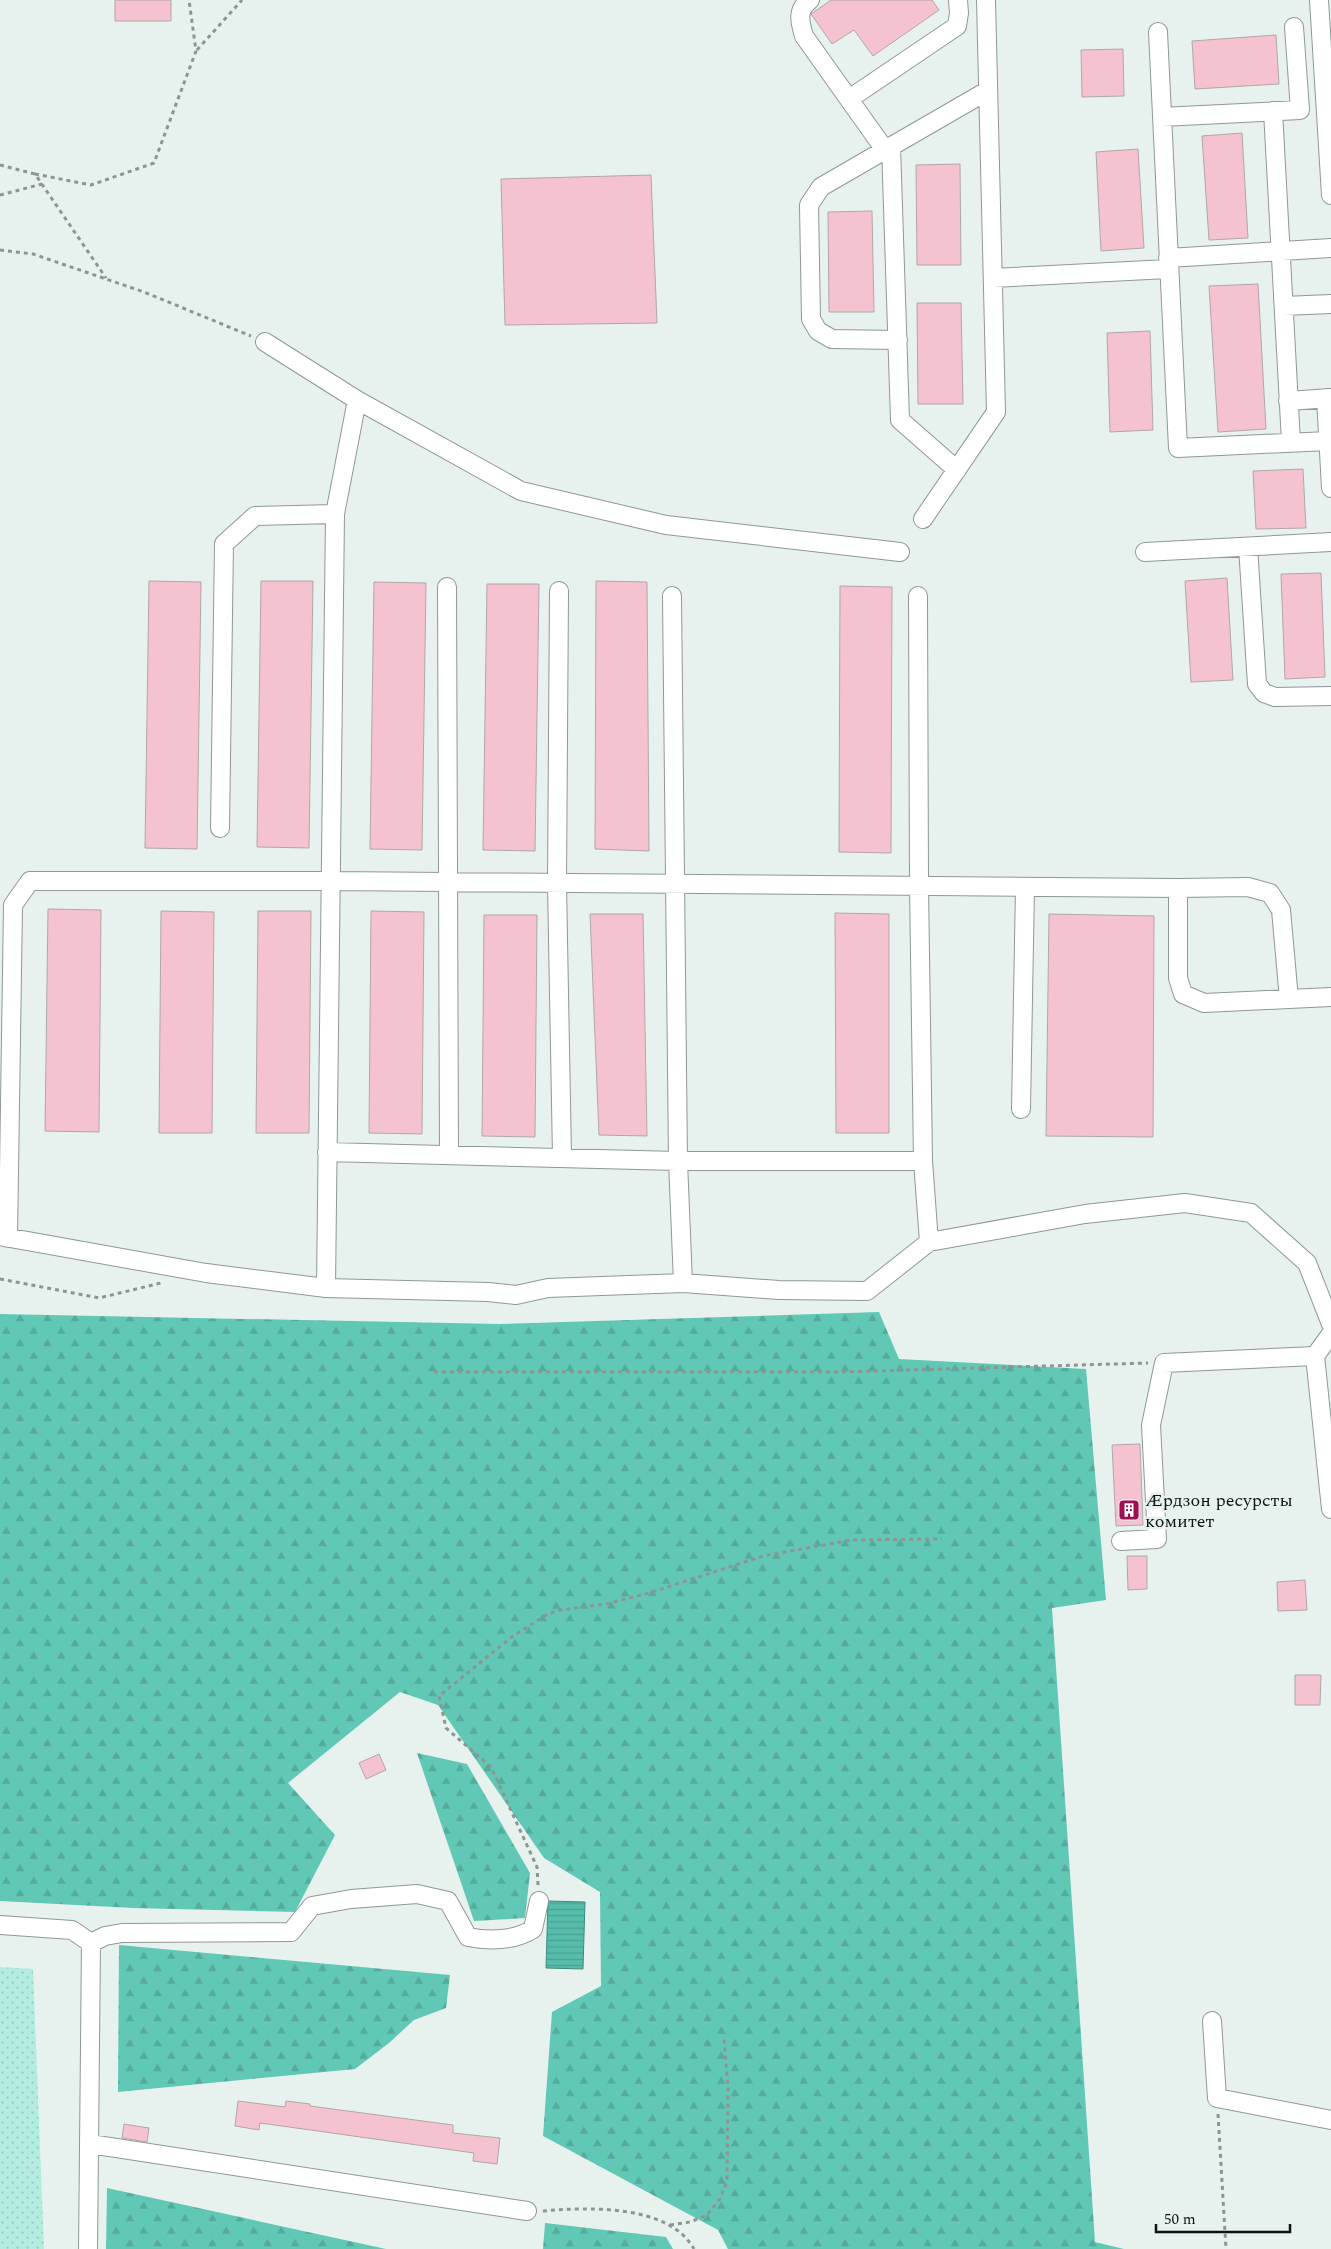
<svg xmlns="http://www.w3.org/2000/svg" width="1331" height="2249" font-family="Spectral,serif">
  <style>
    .grass { fill: url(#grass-dots) }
    .forest { fill: url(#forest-firs) }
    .water { fill: url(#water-rules); stroke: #408a7d }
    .building { fill: #f5c3d0; stroke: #b1a6a9 }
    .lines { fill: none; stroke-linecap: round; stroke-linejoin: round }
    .minor-casing { stroke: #8e9896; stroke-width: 20 }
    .path { stroke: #8d9593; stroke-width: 3; stroke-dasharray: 4 4; stroke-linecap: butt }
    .minor { stroke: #fff; stroke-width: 18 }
    .labels { text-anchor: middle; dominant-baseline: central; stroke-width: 5; stroke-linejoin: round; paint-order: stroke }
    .poi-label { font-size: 18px; fill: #0e1211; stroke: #e7f2ef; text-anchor: start }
  </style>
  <defs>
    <pattern id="grass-dots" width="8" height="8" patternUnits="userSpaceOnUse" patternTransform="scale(1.25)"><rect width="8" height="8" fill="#b3ece0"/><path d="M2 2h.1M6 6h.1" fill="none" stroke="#99c9bf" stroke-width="1.8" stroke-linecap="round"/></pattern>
    <pattern id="forest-firs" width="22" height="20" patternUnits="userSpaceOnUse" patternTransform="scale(1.25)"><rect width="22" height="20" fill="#62c8b6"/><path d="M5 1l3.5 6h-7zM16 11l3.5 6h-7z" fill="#54ab9b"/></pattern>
    <pattern id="water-rules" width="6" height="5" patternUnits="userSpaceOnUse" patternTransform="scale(1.25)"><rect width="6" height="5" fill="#56bdab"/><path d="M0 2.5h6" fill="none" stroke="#4aa192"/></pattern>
  </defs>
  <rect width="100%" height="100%" fill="#e7f2ef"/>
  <path class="grass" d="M0,1967L33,1969L44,2249H0Z"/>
  <path class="forest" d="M879,1312L899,1359L1086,1369L1106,1600L1052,1608L1095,2242L1124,2249H728L718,2230L543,2136L552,2012L601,1986L600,1892L544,1858L438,1705L400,1692L288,1783L335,1835L295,1912L133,1908L0,1901V1314L499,1324Z
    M417,1753L467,1764L530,1873L525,1918L474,1921Z
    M119,1945L450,1975L446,2008L414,2020L389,2043L355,2069L118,2092Z
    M107,2188L386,2249H106Z
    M545,2223L666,2237L673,2249H543Z"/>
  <path class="water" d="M548,1901L585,1902L583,1969L546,1968Z"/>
  <path class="building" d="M115,0H171V21H115Z
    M831,0H932L939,10L873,56L854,30L832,44L811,14Z
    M1276,35L1279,84L1195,89L1192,41Z
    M1123,49L1124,96L1082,97L1081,50Z
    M1242,133L1248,238L1209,240L1202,136Z
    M1138,149L1144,248L1101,251L1096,152Z
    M960,164L961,265H917L916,165Z
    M651,175L657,323L505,325L501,179Z
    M872,211L874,312H829L828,212Z
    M1258,284L1266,429L1218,432L1209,286Z
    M917,303H961L963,404H918Z
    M1150,331L1153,430L1110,432L1107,333Z
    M1303,469L1306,528L1256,529L1253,471Z
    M1321,573L1325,677L1285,679L1281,574Z
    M1227,578L1233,680L1191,682L1185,581Z
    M149,581L201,582L197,849L145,848Z
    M261,581H313L309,848L257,847Z
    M596,581L647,582L649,851L595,849Z
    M374,582L426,583L422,850L370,849Z
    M487,584H539L535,851L483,850Z
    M840,586L892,587L891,853L839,852Z
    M48,909L101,910L99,1132L45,1131Z
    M161,911L214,912L212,1133H159Z
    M258,911H311L309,1133H256Z
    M371,911L424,912L422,1134L369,1133Z
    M835,913L889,914V1133H836Z
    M590,914H643L647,1136L599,1135Z
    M1049,914L1154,916L1153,1137L1046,1136Z
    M484,915H537L535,1137L482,1136Z
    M1140,1444L1143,1525L1116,1526L1112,1445Z
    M1127,1556H1147V1589L1128,1590Z
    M1305,1580L1307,1610L1278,1611L1277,1582Z
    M1295,1675H1321L1320,1705H1295Z
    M379,1754L386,1770L366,1779L359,1763Z
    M238,2101L285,2107L286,2101L310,2104V2106L453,2125V2133L500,2138L497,2164L473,2161L474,2153L332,2133L260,2123L259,2130L235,2126Z
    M124,2124L149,2128L147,2142L122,2138Z"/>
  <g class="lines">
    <g class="minor-casing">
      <path id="minor" d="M810,0C796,10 800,22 804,36L885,150
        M1319,0L1331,195
        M1158,32L1178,448L1328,441
        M849,99L957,26L959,13L958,0
        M1273,111L1291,442
        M1162,117L1300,110L1294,27
        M891,146L900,420L957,470
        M1168,258L1331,248
        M993,278L1168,269
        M1284,306L1331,304
        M898,340L832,339L818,331L811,319L809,205L821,187L987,91
        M265,342L357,400L335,514L326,1288
        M1326,398L1331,488
        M357,400L521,491L666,525L900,552
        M1288,401L1331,398
        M923,519L996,412L986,0
        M1248,547L1257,684L1264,693L1275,697L1331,696
        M1145,552L1331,542
        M447,587L449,1154
        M559,591L557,884L562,1157
        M672,596L678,1161L683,1283
        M918,596L919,885L923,1161L929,1242
        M220,828L224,544L255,516L335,514
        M1178,888V978L1183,994L1204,1003L1289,999
        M1021,1109L1025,887
        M327,1152L678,1161H923
        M0,1236L206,1273L326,1288L488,1292L516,1295L548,1288L683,1283L779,1290L867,1291L929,1242L1085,1214L1185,1203L1251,1213L1307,1263L1331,1324
        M8,1238L13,905L30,881H330L1178,888L1248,887L1270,893L1281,910L1289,999L1331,997
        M1331,1334L1315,1356L1331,1509
        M1121,1541L1157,1539L1151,1425L1164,1363L1315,1356
        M0,1925L72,1930L91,1943L88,2249
        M91,1943L105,1936L122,1933L291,1932L312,1906L351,1899L417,1894L448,1901L468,1937C488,1941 515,1941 533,1929L539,1901
        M1212,2021L1217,2098L1331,2120
        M90,2144L527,2211"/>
    </g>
    <path class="path" d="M197,50L242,0
      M0,165L35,174L106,278
      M35,174L91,185L154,163L196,51L189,0
      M0,195L42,184
      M0,250L33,254L144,292L251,336
      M0,1279L99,1298L161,1283
      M434,1372H841L1148,1363
      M538,1885L537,1867L491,1767L446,1728L439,1696L513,1636L546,1615L560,1610L606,1604L649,1593L763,1556L851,1540L942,1539
      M1218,2114L1226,2249
      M543,2211C587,2207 669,2204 694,2249
      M670,2225L690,2222L707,2215L720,2199L727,2181L728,2086L724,2039"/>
    <use href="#minor" class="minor"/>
  </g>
  <defs>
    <g id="building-square" transform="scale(1.125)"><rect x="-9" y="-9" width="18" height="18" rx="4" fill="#a10d52" stroke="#e7f2ef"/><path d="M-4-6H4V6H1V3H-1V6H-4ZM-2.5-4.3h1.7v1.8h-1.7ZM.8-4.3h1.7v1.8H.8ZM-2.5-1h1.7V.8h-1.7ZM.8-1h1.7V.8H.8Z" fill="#fff"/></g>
  </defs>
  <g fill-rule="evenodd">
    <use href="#building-square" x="1129" y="1510"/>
  </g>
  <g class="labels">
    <g class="poi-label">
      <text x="1145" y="1500">Æрдзон ресурсты<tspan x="1145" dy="21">комитет</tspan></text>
    </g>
  </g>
  <path d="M1156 2224v8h134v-8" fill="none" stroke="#0e1211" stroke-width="2.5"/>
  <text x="1164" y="2224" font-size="15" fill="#0e1211" stroke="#e7f2ef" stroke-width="4" paint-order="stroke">50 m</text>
</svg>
